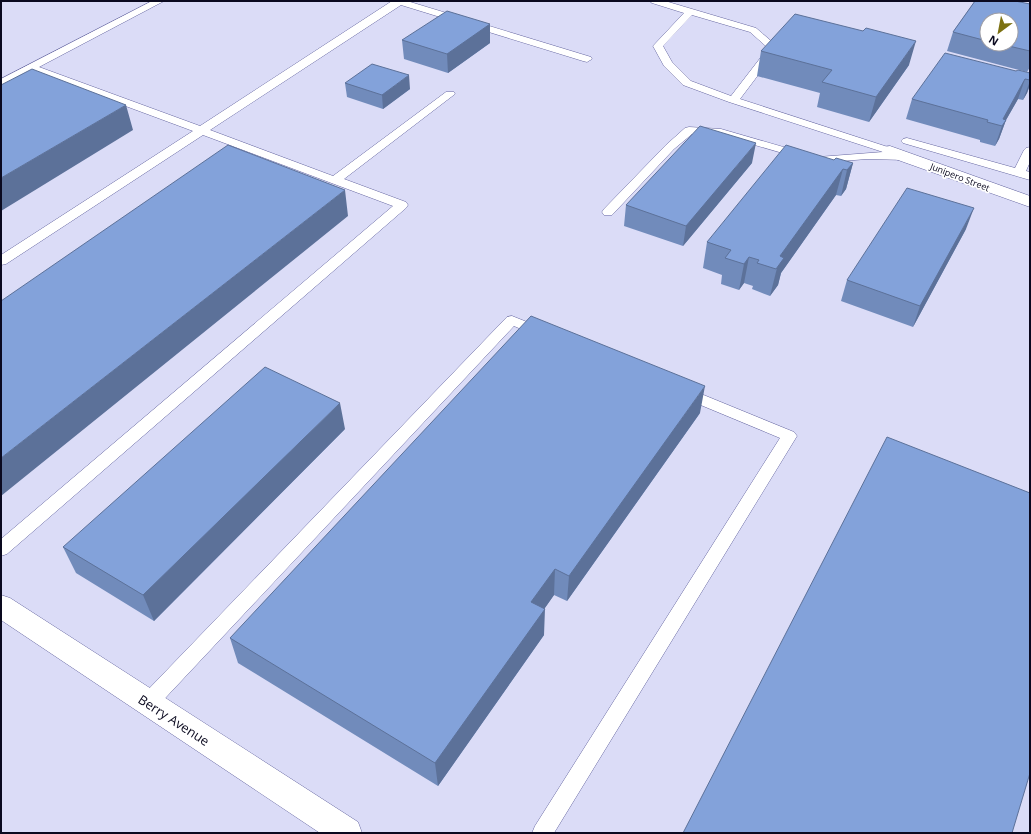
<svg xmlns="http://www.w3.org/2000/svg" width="1031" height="834" font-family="'Open Sans',sans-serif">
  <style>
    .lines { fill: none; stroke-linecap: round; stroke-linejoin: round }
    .service-casing { stroke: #6667a1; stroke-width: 1 }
    .minor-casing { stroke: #6667a1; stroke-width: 1 }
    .service { fill: #fff; fill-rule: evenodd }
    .minor { fill: #fff; fill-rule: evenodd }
    .wall { fill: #718bbb; fill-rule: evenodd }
    .shaded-wall { fill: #5c7199 }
    .building { fill: #83a2da; stroke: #5c7199 }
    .labels { text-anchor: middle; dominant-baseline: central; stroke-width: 3.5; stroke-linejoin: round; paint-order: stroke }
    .far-street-label { font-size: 9px; fill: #0a091f; stroke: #fff }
    .near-street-label { font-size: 13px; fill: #0a091f; stroke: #fff }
  </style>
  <rect width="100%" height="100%" fill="#dbdcf7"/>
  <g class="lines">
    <g class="service-casing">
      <path id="service" d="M152,1H164L39,67L200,126L392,1H407L591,57L592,59L587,62L583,61L401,5L210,130L333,176L446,92H454L455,94L344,179L406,202L408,205L406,208L7,554L1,556V539L393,206L203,135L6,264L1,265V255L193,131L31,71L1,86V79Z
        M650,1H665L756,28L777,46L778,48L777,50L740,99L894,149L896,151L894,153L911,155L913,157L911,159L907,160L867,159L817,163L720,135L692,134L674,149L612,215H604L602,212L604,209L666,145L685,128L689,127L721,129L818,157L883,152L729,102L683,85L664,66L653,46L684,13L652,3ZM692,15L750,32L768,48L731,96L691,81L672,62L663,46Z
        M907,138L1015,168L1024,150L1026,148L1030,147V162L1026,171L1030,172V180L903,143L901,141L903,139Z
        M512,316L547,330L549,333L547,336L542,338L537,336L514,326L155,709L148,712L141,709L139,703L141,697L507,317Z
        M684,387L794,432L797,436L554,833H532L535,826L780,438L679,396L677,392L679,388Z"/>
    </g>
    <g class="minor-casing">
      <path id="minor" d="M890,146L1030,196V207L884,155L882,151L884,147Z
        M1,595L10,598L358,822L362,833H320L1,620Z"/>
    </g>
    <use href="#service" class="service"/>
    <use href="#minor" class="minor"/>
  </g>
  <path class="wall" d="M975,1H1015L1030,4V67L1027,72L947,51L953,32ZM987,20H1011V44H987Z
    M490,24V43L448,73L404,59L402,40Z
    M761,51L909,65L869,122L817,107L820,93L757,76Z
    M1030,73V85L1027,93L1023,100L1018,99L1006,120L999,139L995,146L980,142V140L906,119L912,99Z
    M345,83L410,89L383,109L347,97Z
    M752,163L683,246L624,226L626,205Z
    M853,163L846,189L841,196L836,195L781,273L778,285L770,296L752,289L753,286L744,283L739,290L721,284L722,275L703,268L707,242Z
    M966,229L913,327L841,301L847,280Z
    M700,413L567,601L554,595L544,609V635L438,786L238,663L230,638Z
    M345,429L154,621L76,573L63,547Z"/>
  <path class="shaded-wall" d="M490,24V43L448,73L447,54Z
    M916,41L909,65L869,122L876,97Z
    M409,75L410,89L383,109L382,95Z
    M1025,79L1018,99L1006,120L999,139L995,146L1002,126L1003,119Z
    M1030,81V85L1027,93L1023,100Z
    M126,105L133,130L1,211V178Z
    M756,143L752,163L683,246L686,226Z
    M853,163L846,189L841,196L847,170Z
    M843,169L836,195L781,273L778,285L770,296L780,256Z
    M345,190L348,216L1,496V458Z
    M974,208L966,229L913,327L920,306Z
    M749,257L744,283L739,290L744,264Z
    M705,386L700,413L567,601L569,576Z
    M340,403L345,429L154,621L143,595Z
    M555,569L554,595L531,628V602Z
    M545,609L544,635L438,786L435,763Z"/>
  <path class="building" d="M975,1H1015L1030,4V51L1000,44H1011V20H987V41L953,32Z
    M447,11L490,24L447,54L402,40Z
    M795,14L863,31L866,28L916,41L876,97L822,82L832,70L761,51Z
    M945,53L1016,71L1018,70L1030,73V80L1025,79L1003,119L1006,120L1002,126L987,122L988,120L912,99Z
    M372,64L409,75L382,95L345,83Z
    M32,69L126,105L1,178V85Z
    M700,126L756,143L686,226L626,205Z
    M228,145L345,190L1,458V301Z
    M786,145L834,160L836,158L853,163L847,170L843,169L780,256L784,258L776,269L757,263L759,260L749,257L744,264L725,258L731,250L707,242Z
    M907,188L974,208L920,306L847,280Z
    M531,316L705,386L569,576L555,569L531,602L545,609L435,763L230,638Z
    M265,367L340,403L143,595L63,547Z
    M887,437L1030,493V773L1012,833H683Z"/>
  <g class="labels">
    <g class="far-street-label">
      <text transform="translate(960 177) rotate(21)">Junipero Street</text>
    </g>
    <g class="near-street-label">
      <text transform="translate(174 720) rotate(33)">Berry Avenue</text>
    </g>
  </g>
  <rect width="1031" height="834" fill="none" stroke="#0a091f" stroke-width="4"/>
  <g transform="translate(999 32) rotate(212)"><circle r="19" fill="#ffffff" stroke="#9d9da5"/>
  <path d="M0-3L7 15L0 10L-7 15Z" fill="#7c7111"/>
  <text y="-6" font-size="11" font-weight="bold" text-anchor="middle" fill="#0a091f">N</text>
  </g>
</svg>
